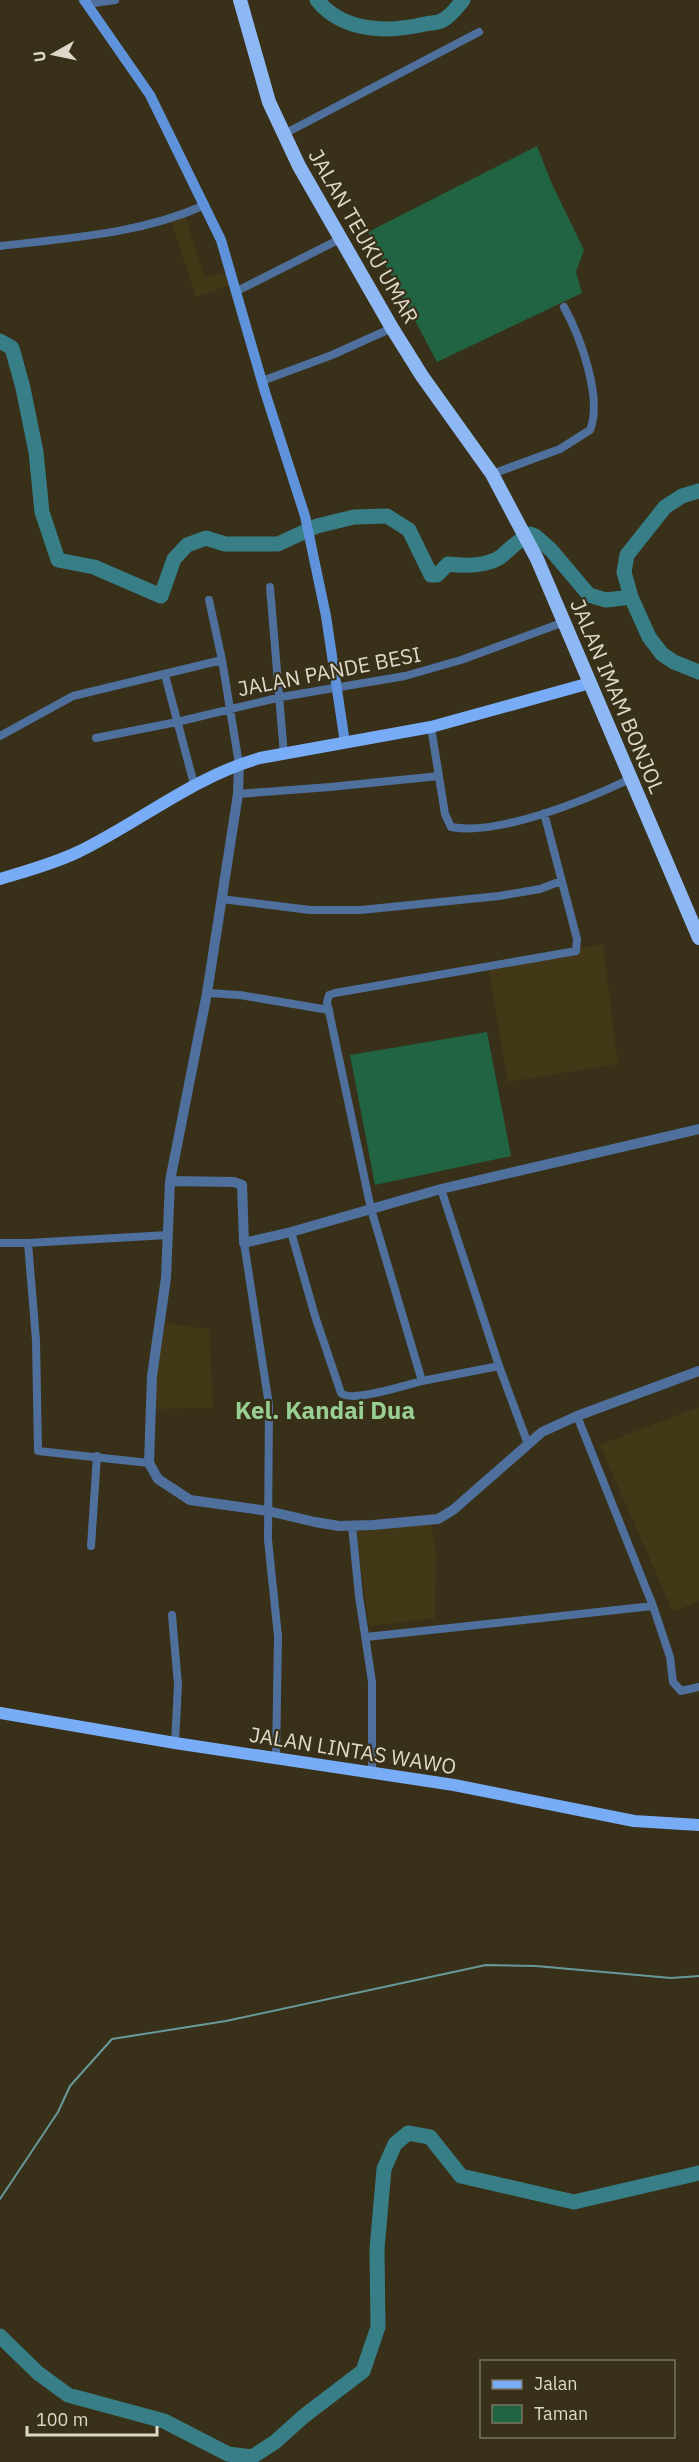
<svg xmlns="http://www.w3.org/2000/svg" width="699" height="2462" font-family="'IBM Plex Sans',sans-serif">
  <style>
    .built { fill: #423818 }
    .green { fill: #206444 }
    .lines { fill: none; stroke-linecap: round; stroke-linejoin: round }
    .stream { stroke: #69999b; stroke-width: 2 }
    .river { stroke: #377e87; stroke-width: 15 }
    .minor { stroke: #4f6f9d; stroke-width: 8 }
    .tertiary { stroke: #4f6f9d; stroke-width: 10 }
    .secondary { stroke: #5e92da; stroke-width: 10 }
    .primary { stroke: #78acf7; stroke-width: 12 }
    .trunk { stroke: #8eb8f4; stroke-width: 14 }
    .labels { text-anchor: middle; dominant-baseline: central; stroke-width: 4.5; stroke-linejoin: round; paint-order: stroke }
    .street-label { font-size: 21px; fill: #ddd8ca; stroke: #383018 }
    .quarter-label { font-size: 24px; font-weight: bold; fill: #99cf92; stroke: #383018 }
  </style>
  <rect width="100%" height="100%" fill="#383018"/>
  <path class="built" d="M185,216L205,278L226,272L230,285L196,297L171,221Z
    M603,944L618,1064L508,1082L488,965Z
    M164,1323L209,1329L213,1408L152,1409Z
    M699,1407V1601L673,1612L600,1445Z
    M431,1523L436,1551L435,1618L369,1626L356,1529Z"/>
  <path class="green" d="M537,146L552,184L584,250L576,272L582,293L437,362L368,232Z
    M487,1032L511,1156L375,1185L350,1055Z"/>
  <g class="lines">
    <path class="stream" d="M0,2199L58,2112L70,2086L112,2039L226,2021L486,1965L536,1966L671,1978L699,1976"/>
    <path class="river" d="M317,0C343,32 387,33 425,24C430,23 439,23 443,20C451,16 458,6 463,0
      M0,341L12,348L23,388L36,452L42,512L58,560L94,567L161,596L174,559L187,545L206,538L225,544H278L317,526L354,517L387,516L409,530L431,575H437L448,564C465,566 490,567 504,554C513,546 519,540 530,534L535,536L551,550L589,595L606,600L631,597
      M699,491L682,496L665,507L627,555L624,572L631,597L649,637L662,654L674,662L699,672
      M0,2336L38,2373L68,2395L164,2421L228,2454L252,2457L275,2442L304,2416L363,2371L378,2327L377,2249L384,2169L395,2144L408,2133L430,2137L461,2176L574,2202L699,2173"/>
    <path class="minor" d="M87,4L115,0
      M284,134L479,32
      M0,246C70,238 140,234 205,205
      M237,291L340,239
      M262,381L332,355L392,328
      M492,474L560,449L590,430C603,398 580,336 564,307
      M270,587L284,755
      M209,600L222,660
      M165,675L194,784
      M431,727L445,814L451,827C499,836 586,800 630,779
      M0,736L73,696L222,660L239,764
      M96,738L177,722L281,697L405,676L461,660L564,622
      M238,794L330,787L439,776
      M221,899L310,910H361L499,896L540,889L561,881
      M207,993L240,995L329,1010
      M441,1189L499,1366L528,1444
      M291,1232L315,1316L341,1393C351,1403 407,1385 422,1381
      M0,1243H28L36,1340L38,1451L149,1463
      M28,1243L168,1235
      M244,1243L269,1405L268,1540L278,1636L276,1758
      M499,1366L422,1381L371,1209L327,1002L329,995L335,993L576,951L577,939L544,813
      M577,1416L653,1606L670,1657L673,1682L681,1691L699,1687
      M352,1526L359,1596L372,1682V1773
      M91,1546L97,1456
      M172,1615L178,1685L175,1743
      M366,1637L653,1606"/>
    <path class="tertiary" d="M239,764L238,794L207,993L170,1181L166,1278L152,1376L149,1463L158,1479L190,1500L268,1511L315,1522L339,1526L373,1525L438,1519L453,1510L542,1432L577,1416L699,1371
      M170,1181L234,1182L242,1185L244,1243L291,1232L441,1189L699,1129"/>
    <path class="secondary" d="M84,0L150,95L221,240L265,392L305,516L326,616L345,743"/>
    <path class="primary" d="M0,879C26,871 53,864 78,852C140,822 193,777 260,758L431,727L590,683
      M0,1713L175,1743L454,1785L634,1821L699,1825"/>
    <path class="trunk" d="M240,0L269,102L299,166L392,328L422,376L492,474L537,559L699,938"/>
  </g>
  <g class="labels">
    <g class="street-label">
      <text transform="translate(364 236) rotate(60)">JALAN TEUKU UMAR</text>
      <text transform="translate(329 671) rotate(-11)">JALAN PANDE BESI</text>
      <text transform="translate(618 696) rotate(67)">JALAN IMAM BONJOL</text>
      <text transform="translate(353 1750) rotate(9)">JALAN LINTAS WAWO</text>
    </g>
    <g class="quarter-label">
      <text x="325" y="1410">Kel. Kandai Dua</text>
    </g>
  </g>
  <rect x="480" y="2360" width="195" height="78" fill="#383018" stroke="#7a735f" stroke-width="1.5"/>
  <rect x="492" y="2380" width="30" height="9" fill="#78acf7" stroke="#7a735f" stroke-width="1.5"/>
  <text x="534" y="2390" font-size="18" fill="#ddd8ca">Jalan</text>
  <rect x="492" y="2405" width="30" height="18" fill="#206444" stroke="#7a735f" stroke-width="1.5"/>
  <text x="534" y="2420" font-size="18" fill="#ddd8ca">Taman</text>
  <g transform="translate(54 54) rotate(261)" stroke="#383018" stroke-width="4.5" paint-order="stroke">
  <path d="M0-4.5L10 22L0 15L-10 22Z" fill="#ddd8ca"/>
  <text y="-9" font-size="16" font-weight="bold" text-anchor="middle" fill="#ddd8ca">U</text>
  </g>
  <path d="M27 2426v9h130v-9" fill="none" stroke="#ddd8ca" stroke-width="3"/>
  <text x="36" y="2426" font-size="18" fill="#ddd8ca" stroke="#383018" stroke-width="4.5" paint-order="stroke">100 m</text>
</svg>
